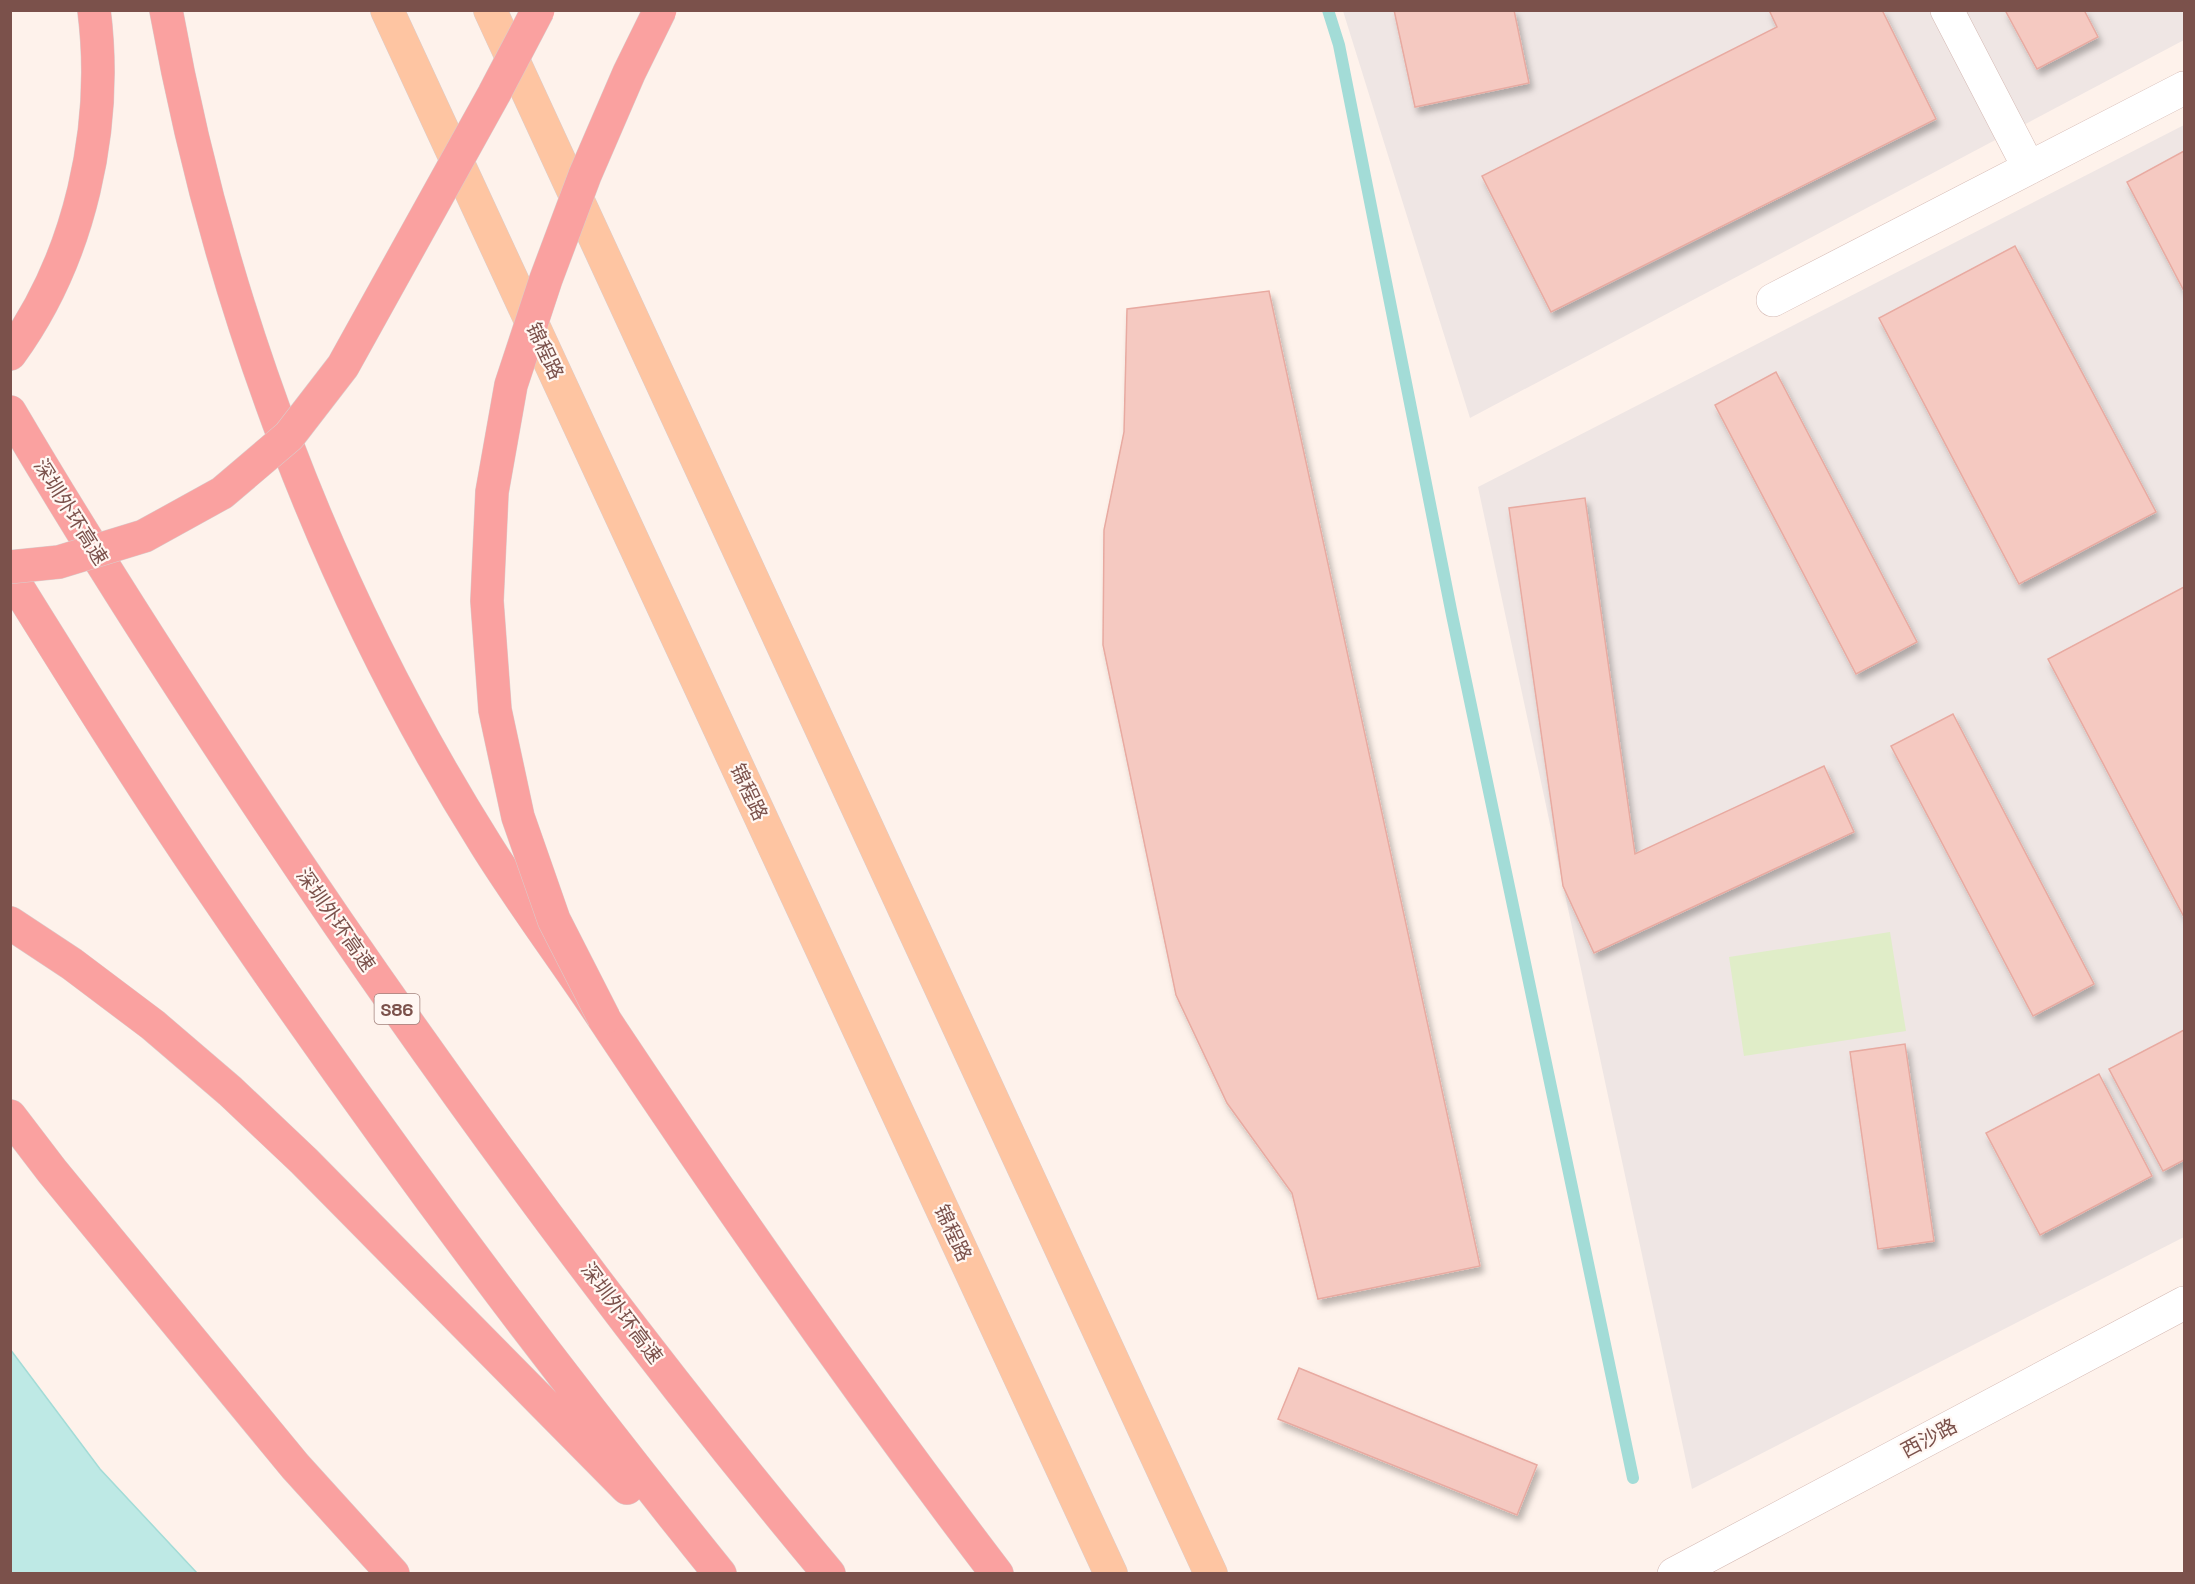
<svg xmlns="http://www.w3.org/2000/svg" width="2195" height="1584" font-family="'Space Grotesk','Noto Sans SC',sans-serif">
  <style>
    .industrial { fill: #efe6e4 }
    .green { fill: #e0edc8 }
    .water { fill: #bee9e5; stroke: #a3dcd7; stroke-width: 1.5 }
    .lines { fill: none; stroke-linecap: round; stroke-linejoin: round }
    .stream { stroke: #a3dcd7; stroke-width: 12 }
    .building { fill: #f5c9c1; stroke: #e8aaa1; stroke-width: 1.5; filter: url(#shadow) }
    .minor-casing { stroke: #d4b8b2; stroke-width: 34 }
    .major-casing { stroke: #dacecd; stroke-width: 34 }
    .highway-casing { stroke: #dacecd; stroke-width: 34 }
    .minor { stroke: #fff; stroke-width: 33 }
    .major { stroke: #fec5a2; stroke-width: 33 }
    .highway { stroke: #faa1a0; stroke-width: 33 }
    .highway-bridge-casing { stroke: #dacecd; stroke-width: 34; stroke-linecap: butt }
    .highway-bridge { stroke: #faa1a0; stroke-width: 33 }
    .labels { text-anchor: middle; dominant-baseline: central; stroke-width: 4.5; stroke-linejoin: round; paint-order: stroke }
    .shield { fill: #fff7f3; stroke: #a3837d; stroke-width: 1.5 }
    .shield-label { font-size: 18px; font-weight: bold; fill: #7b514b }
    .street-label { font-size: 20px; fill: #7b514b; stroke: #fff7f3 }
  </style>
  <defs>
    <filter id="shadow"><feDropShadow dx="3.5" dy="6" stdDeviation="3" flood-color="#0004"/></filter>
  </defs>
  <rect width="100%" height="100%" fill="#fef2eb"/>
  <path class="industrial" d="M2184,10V40L1470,418L1343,11Z
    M2184,125V1237L1692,1489L1478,487Z"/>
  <path class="green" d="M1890,932L1906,1031L1744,1056L1729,957Z"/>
  <path class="water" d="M10,1349L100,1469L197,1573H11Z"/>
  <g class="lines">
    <path class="stream" d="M1328,10L1339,45L1452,615L1633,1478"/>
  </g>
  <path class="building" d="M1394,10H1514L1529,83L1415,107Z
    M1769,10H1882L1936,119L1551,312L1482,176L1777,27Z
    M2005,10H2084L2098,37L2037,69Z
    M2184,151V291L2127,182Z
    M2015,246L2156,512L2019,584L1879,318Z
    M1269,291L1480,1266L1318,1299L1292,1193L1227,1103L1176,995L1103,645L1104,530L1124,432L1127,309Z
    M1776,372L1917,642L1856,674L1715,405Z
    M1585,498L1635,854L1824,766L1854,832L1594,953L1563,886L1509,508Z
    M2184,587V917L2048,659Z
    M1953,714L2094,984L2033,1016L1891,746Z
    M2184,1030V1160L2163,1171L2109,1069Z
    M1905,1044L1934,1241L1878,1249L1850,1052Z
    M2099,1074L2152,1176L2040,1235L1986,1133Z
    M1299,1368L1537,1465L1517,1515L1278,1419Z"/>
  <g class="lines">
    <g class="minor-casing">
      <path id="minor" d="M1947,10L2029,168
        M1773,300L2184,88
        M1674,1574L2184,1303"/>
    </g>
    <g class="major-casing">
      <path id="major" d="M387,10L1111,1574
        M490,10L1211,1574"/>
    </g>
    <g class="highway-casing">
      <path id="highway" d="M166,10C219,304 327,592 486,845C526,909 571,968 612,1031C735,1216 862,1397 997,1574
        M10,354C80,258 109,128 94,10
        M10,412C113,587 224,756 338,923C492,1147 655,1366 829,1574
        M10,575C74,678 138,781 206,881C368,1120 539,1350 720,1574
        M10,923L72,964L153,1025L230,1091L304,1161L627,1488
        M10,1116L52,1171L295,1466L393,1574"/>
    </g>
    <use href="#minor" class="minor"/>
    <use href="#major" class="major"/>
    <use href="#highway" class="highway"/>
    <g class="highway-bridge-casing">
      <path id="highway-bridge" d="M10,567L59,562L144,536L222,493L289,436L343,366L494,94L538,10
        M604,1018L554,920L518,817L495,710L487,601L492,492L511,385L546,279L585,175L629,73L660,10"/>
    </g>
    <use href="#highway-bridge" class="highway-bridge"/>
  </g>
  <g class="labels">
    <rect class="shield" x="374.5" y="994" width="45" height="30" rx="4.5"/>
    <g class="shield-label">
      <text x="397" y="1009">S86</text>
    </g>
    <g class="street-label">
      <text transform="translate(545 351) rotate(65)">锦程路</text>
      <text transform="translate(71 512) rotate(58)">深圳外环高速</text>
      <text transform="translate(749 792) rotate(65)">锦程路</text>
      <text transform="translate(336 920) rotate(55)">深圳外环高速</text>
      <text transform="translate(953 1233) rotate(65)">锦程路</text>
      <text transform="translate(622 1313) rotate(53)">深圳外环高速</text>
      <text transform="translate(1929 1438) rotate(-28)">西沙路</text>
    </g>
  </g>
  <rect width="2195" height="1584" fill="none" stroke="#7b514b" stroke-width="24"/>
</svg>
